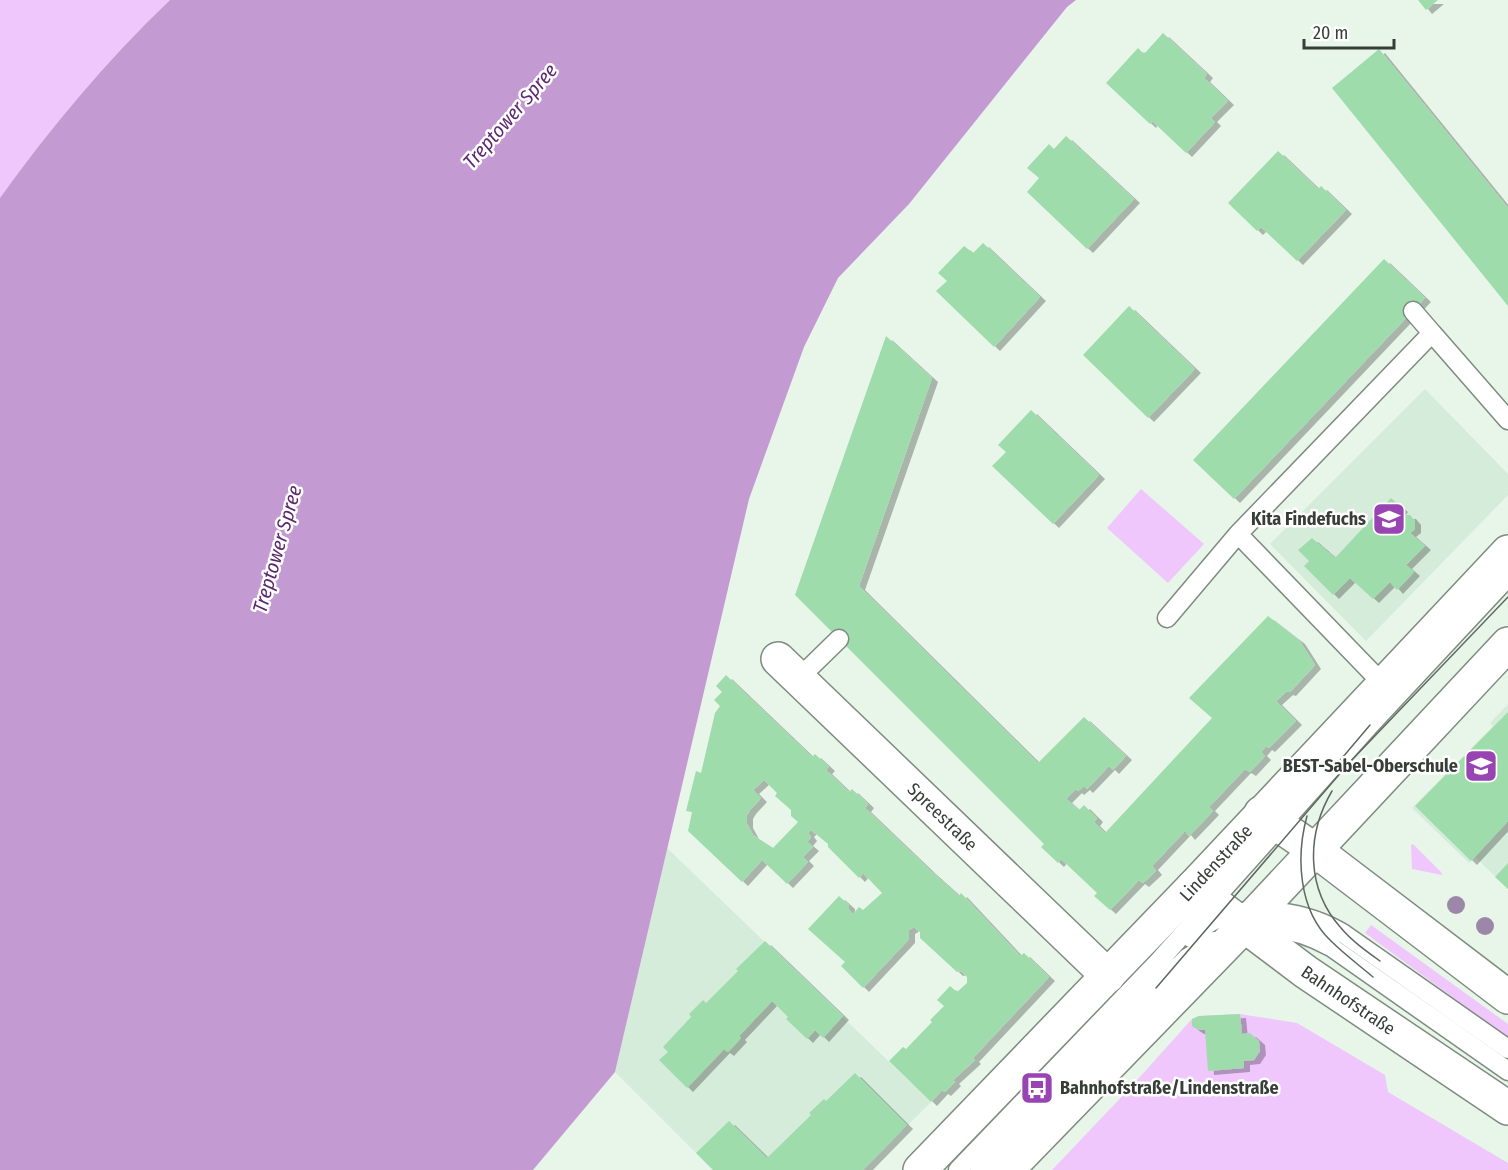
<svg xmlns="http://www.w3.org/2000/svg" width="1508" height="1170" font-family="'Fira Sans Condensed',sans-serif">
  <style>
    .built { fill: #d6ecda }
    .green { fill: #efc7fd }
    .water { fill: #c49ad3 }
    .building { fill: #9fdcab; fill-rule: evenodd; filter: url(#shadow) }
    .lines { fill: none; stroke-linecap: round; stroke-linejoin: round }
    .service-casing { stroke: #7e8b80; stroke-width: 21 }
    .minor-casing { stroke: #7e8b80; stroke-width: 36 }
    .secondary-casing { stroke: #7e8b80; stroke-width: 36 }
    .service { stroke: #fff; stroke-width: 18 }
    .minor { stroke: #fff; stroke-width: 33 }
    .secondary { stroke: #fff; stroke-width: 33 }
    .tram { stroke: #5f6761; stroke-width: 1.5 }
    .tree { fill: #9d87a8 }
    .labels { text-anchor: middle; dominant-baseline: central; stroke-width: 5; stroke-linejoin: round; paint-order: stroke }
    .poi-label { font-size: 18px; font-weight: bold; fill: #373d38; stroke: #fff; text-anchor: end }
    .street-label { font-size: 18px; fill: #373d38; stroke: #fff }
    .water-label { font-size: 20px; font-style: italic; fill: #5c286d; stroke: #fff }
  </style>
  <defs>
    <filter id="shadow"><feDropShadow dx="6" dy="4" stdDeviation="0" flood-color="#0004"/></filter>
  </defs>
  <rect width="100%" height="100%" fill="#e7f6e9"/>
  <path class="built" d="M1425,389L1508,474V495L1366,641L1270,544Z
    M1508,704V889L1475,857L1469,863L1412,808L1493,726L1490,723Z
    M667,848L931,1102L863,1170H713L615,1072Z"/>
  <path class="green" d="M0,0H170C107,60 51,127 0,198Z
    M1141,489L1204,544L1168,583L1107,528Z
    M1413,844L1441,872L1442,875L1412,869L1411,845Z
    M1371,925L1508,1024V1038L1365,933Z
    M1240,1014L1297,1023L1385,1075L1388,1092L1508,1163V1170H1052L1129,1089L1192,1019L1199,1016Z"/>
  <path class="water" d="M170,0H1076L1067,7L909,204L838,278L804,347L749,499L615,1072L533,1170H0V198C51,127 107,60 170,0Z"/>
  <path class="building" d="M1418,0H1438L1426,10Z
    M1163,33L1207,74L1204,78L1228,101L1211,118L1215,122L1186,153L1152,121L1150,124L1106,83L1138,48L1144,54Z
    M1379,49L1508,208V306L1332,88Z
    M1066,136L1134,199L1087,249L1027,192L1039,178L1027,168L1049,144L1054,149Z
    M1278,151L1318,189L1321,186L1346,210L1297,261L1261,227L1257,231L1228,203Z
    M983,243L1040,297L994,347L936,291L947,281L938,273L964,246L973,253Z
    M1384,259L1425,298L1234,499L1193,460Z
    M1129,306L1195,369L1148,418L1083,355Z
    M886,336L932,378L859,586L1038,763L1084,717L1126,756L1113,770L1109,766L1087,789L1084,786L1078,791L1076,789L1066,799L1079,810L1084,805L1097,818L1094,822L1105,833L1212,718L1189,698L1268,616L1299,640L1315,665L1290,692L1287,691L1276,701L1296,721L1269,748L1266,746L1261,752L1265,756L1250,772L1245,769L1209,807L1213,811L1189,836L1185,831L1152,866L1156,871L1143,883L1139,880L1110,910L1094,896L1097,893L1061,859L1058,863L1041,847L1044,844L795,595Z
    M1031,410L1099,475L1053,524L992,466L1006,452L998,445Z
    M1391,498L1402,508L1399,512L1402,515H1410L1415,521V529L1410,533L1425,546L1406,565L1414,572L1397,590L1390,582L1373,599L1350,578L1333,595L1304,566L1309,561L1298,550L1312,538L1335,558Z
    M726,675L812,757L815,754L829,767L826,770L849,792L852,789L868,804L865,808L931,871L959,896L961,893L1020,956L1024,953L1049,977L973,1058L975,1060L953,1080L955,1082L945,1092L942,1090L931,1102L889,1061L903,1047L906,1049L932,1022L930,1020L944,1006L937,1000L950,986L957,992L967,983V977L961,971L957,972L920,938V932L914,927L909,930V939L863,988L841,966L845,962L808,929L839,896L849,905V910L853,914L859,907L863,910L882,893L863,873L859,878L828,847V844L811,830L808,833L811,837L807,842L813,847L803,857L808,862L787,884L762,860L742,882L688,831L692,812L686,811L696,771L701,773L715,713L720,706L714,700L722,692L716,686ZM764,780L777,793L775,796L791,810V816L798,822L773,848L753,835L747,824V815L750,810L761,798L753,790Z
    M1508,712V821L1471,861L1415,806Z
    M1508,863V889L1495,877Z
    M765,941L843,1016L823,1038L815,1030L807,1039L786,1019L788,1017L772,1001L739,1036L741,1038L728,1052L724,1049L687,1088L659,1060L668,1052L663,1047L691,1017L689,1014L703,1000L706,1003L738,971L736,969Z
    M1240,1014L1242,1034L1250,1033L1259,1041L1260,1051L1254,1060L1244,1061V1068L1208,1071L1205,1030H1198L1192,1026V1019L1199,1016Z
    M855,1073L907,1125L863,1170H713L696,1153L729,1121L767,1158L811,1115L809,1113L824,1099L826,1101Z"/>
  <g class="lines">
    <g class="service-casing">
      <path id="service" d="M1413,311L1432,333
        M1167,618L1238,534
        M798,679L839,639
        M1383,684L1238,534L1432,333L1508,420
        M1253,928C1280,926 1307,934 1331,947L1508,1071
        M1191,938C1198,933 1205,925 1213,921C1251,901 1310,913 1344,934L1508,1049
        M958,1170L1158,962L1370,725L1508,577
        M980,1170L1156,988L1187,958L1215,941"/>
    </g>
    <g class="minor-casing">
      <g id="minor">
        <path id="s1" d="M778,659L1108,976"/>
        <path d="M920,1170L1193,887"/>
        <path d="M1007,1170L1244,926"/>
      </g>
    </g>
    <g class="secondary-casing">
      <g id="secondary">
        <path id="s2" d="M1508,552L1193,887L1306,972L1508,1108"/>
        <path d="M1261,813L1315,850L1508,997"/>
        <path d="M1244,926L1508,644"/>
      </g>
    </g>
    <use href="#service" class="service"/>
    <use href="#minor" class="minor"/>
    <use href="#secondary" class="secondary"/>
    <path class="tram" d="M1337,764L1370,725
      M1332,791C1306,835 1306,889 1341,928C1352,941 1366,951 1380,961
      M1307,816C1296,856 1298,910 1331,941C1344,954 1359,965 1373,977
      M1156,988L1349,763L1508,597"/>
  </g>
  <g class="tree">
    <circle cx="1456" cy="905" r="9"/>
    <circle cx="1485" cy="926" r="9"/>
  </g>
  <defs>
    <g id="school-square" transform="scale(1.725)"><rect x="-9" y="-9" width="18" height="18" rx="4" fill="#9845b3" stroke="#fff"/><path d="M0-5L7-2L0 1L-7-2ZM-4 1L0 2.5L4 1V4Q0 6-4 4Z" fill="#fff"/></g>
    <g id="bus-square" transform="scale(1.725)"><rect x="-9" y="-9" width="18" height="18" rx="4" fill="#9845b3" stroke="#fff"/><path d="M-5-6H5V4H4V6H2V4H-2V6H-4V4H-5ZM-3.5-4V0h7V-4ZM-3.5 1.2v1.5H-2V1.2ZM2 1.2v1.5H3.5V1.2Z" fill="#fff"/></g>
  </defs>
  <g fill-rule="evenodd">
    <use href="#school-square" x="1389" y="519"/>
    <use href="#school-square" x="1481" y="766"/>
    <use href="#bus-square" x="1037" y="1088"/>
  </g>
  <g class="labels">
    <g class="poi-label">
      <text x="1366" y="519">Kita Findefuchs</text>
      <text x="1458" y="766">BEST-Sabel-Oberschule</text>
      <text x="1060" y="1088" text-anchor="start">Bahnhofstraße/Lindenstraße</text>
    </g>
    <g class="street-label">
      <text stroke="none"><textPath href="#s1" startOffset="228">Spreestraße</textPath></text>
      <text transform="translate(1216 863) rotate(-47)">Lindenstraße</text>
      <text stroke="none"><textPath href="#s2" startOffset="652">Bahnhofstraße</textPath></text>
    </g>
    <g class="water-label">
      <text transform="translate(510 116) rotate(-49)">Treptower Spree</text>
      <text transform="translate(277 549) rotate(-74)">Treptower Spree</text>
    </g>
  </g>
  <path d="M1304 39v9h90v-9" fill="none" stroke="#373d38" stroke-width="3"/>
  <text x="1313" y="39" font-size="18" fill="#373d38" stroke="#ffffff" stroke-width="4.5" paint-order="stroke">20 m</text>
</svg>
